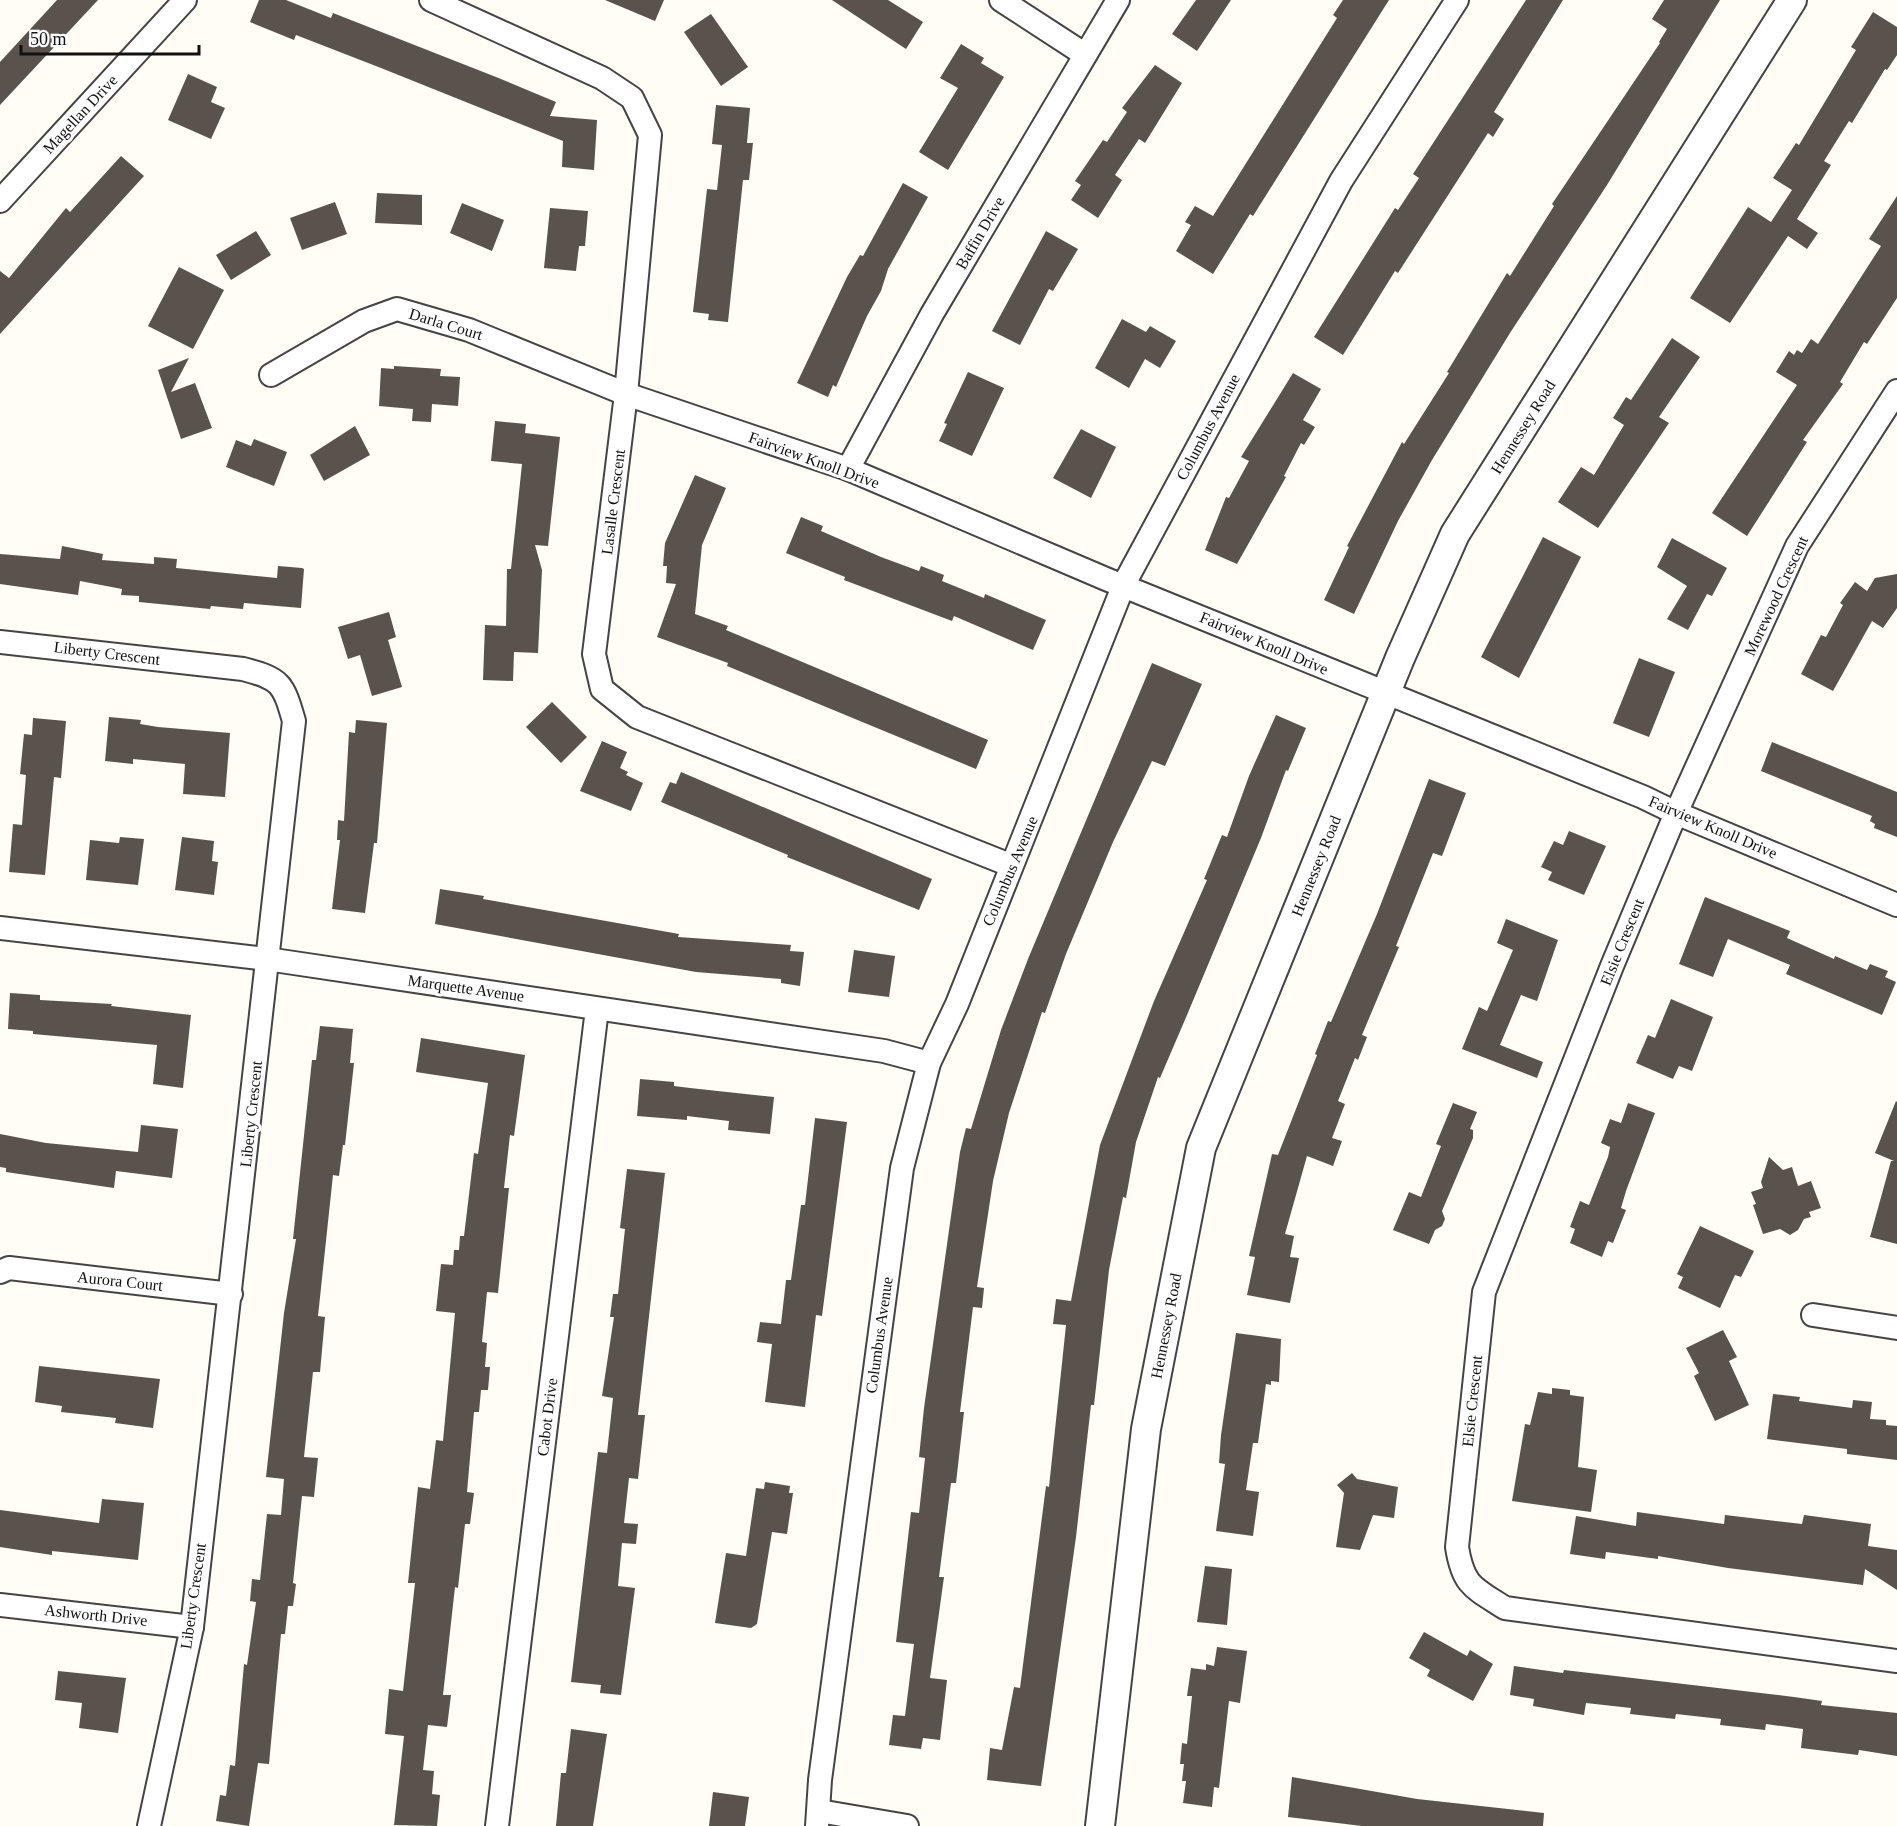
<svg xmlns="http://www.w3.org/2000/svg" width="1897" height="1826" viewBox="0 0 1897 1826" font-family="'Times New Roman',serif">
<style>
.building{fill:#5a524d}
.lines{fill:none;stroke-linecap:round;stroke-linejoin:round}
.minor-casing{stroke:#444;stroke-width:26}
.tertiary-casing{stroke:#444;stroke-width:32}
.minor{stroke:#fff;stroke-width:22}
.tertiary{stroke:#fff;stroke-width:28}
.labels{text-anchor:middle;dominant-baseline:central;stroke-width:6;stroke-linejoin:round;paint-order:stroke}
.street-label{font-size:16px;fill:#111;stroke:#fff}
</style>
<rect width="100%" height="100%" fill="#fffdf5"/>
<!-- building -->
<g class="building">
<path d="M 57,0 L 98,0 L 0,105 L 0,62 Z"/>
<path d="M 259,0 L 286,0 L 331,18 L 333,13 L 496,77 L 556,102 L 550,116 L 597,120 L 594,170 L 562,167 L 563,141 L 381,68 L 296,35 L 294,40 L 250,22 Z"/>
<path d="M 605,0 L 664,0 L 655,21 Z"/>
<path d="M 832,0 L 888,0 L 923,22 L 906,49 Z"/>
<path d="M 1196,0 L 1231,0 L 1197,51 L 1172,34 Z"/>
<path d="M 1343,0 L 1389,0 L 1253,216 L 1250,214 L 1213,274 L 1176,251 L 1191,225 L 1185,222 L 1195,206 L 1213,216 L 1337,18 L 1333,15 Z"/>
<path d="M 1526,0 L 1563,0 L 1494,112 L 1504,119 L 1493,137 L 1488,133 L 1398,273 L 1395,271 L 1343,355 L 1314,337 L 1395,208 L 1398,210 L 1419,178 L 1413,174 Z"/>
<path d="M 1664,0 L 1720,0 L 1607,185 L 1510,333 L 1432,460 L 1398,521 L 1354,614 L 1324,600 L 1349,547 L 1347,546 L 1402,442 L 1404,444 L 1449,373 L 1447,372 L 1507,273 L 1510,276 L 1554,206 L 1552,204 L 1660,43 L 1659,42 L 1667,29 L 1652,19 Z"/>
<path d="M 1873,12 L 1897,27 L 1897,55 L 1887,70 L 1885,69 L 1852,123 L 1849,121 L 1824,161 L 1831,165 L 1797,219 L 1818,233 L 1807,249 L 1788,236 L 1730,323 L 1690,298 L 1748,207 L 1771,222 L 1792,190 L 1773,178 L 1796,143 L 1799,145 L 1856,50 L 1851,47 Z"/>
<path d="M 711,14 L 748,67 L 721,86 L 684,32 Z"/>
<path d="M 961,44 L 984,58 L 981,63 L 1004,77 L 948,170 L 919,152 L 958,88 L 940,78 Z"/>
<path d="M 1155,65 L 1182,83 L 1145,143 L 1139,139 L 1115,175 L 1122,180 L 1098,218 L 1071,200 L 1081,185 L 1075,181 L 1103,140 L 1107,142 L 1127,112 L 1122,108 Z"/>
<path d="M 188,74 L 217,87 L 211,102 L 225,108 L 211,139 L 168,120 Z"/>
<path d="M 716,105 L 750,108 L 747,143 L 753,143 L 749,180 L 743,180 L 728,322 L 708,320 L 709,314 L 693,312 L 707,189 L 717,190 L 722,145 L 712,144 Z"/>
<path d="M 121,156 L 144,176 L 0,334 L 0,271 L 9,278 L 66,208 L 70,212 Z"/>
<path d="M 903,183 L 928,197 L 888,269 L 881,291 L 867,316 L 836,387 L 833,385 L 828,397 L 797,383 L 847,277 L 860,255 L 863,256 Z"/>
<path d="M 377,193 L 422,195 L 422,225 L 375,223 Z"/>
<path d="M 1897,196 L 1897,298 L 1867,344 L 1864,342 L 1840,382 L 1843,384 L 1803,440 L 1807,442 L 1747,536 L 1712,513 L 1797,385 L 1776,372 L 1789,351 L 1794,355 L 1797,350 L 1802,353 L 1811,339 L 1818,344 L 1881,246 L 1869,239 Z"/>
<path d="M 335,202 L 347,234 L 302,250 L 290,218 Z"/>
<path d="M 462,203 L 504,220 L 492,251 L 450,233 Z"/>
<path d="M 550,208 L 588,211 L 585,246 L 579,246 L 576,271 L 544,268 Z"/>
<path d="M 256,231 L 271,255 L 231,280 L 216,255 Z"/>
<path d="M 1046,231 L 1078,249 L 1053,291 L 1049,289 L 1020,345 L 992,331 Z"/>
<path d="M 179,267 L 224,290 L 193,349 L 148,326 Z"/>
<path d="M 1122,319 L 1146,332 L 1150,326 L 1176,341 L 1160,368 L 1145,359 L 1129,388 L 1095,368 Z"/>
<path d="M 1672,338 L 1700,357 L 1659,417 L 1669,423 L 1598,528 L 1558,502 L 1581,467 L 1594,475 L 1624,425 L 1613,418 L 1626,397 L 1631,400 Z"/>
<path d="M 189,358 L 171,392 L 195,383 L 212,428 L 181,439 L 158,370 Z"/>
<path d="M 394,366 L 441,369 L 440,376 L 460,377 L 458,406 L 432,404 L 431,422 L 412,421 L 413,409 L 379,406 L 381,368 L 394,369 Z"/>
<path d="M 968,372 L 1004,388 L 972,456 L 939,441 L 947,424 L 944,423 Z"/>
<path d="M 1293,373 L 1321,389 L 1303,420 L 1315,427 L 1304,445 L 1301,443 L 1284,476 L 1286,477 L 1237,564 L 1205,550 L 1226,497 L 1229,498 L 1249,461 L 1241,457 Z"/>
<path d="M 495,421 L 526,424 L 525,433 L 560,437 L 548,546 L 535,545 L 542,570 L 538,653 L 514,652 L 513,681 L 483,680 L 485,625 L 506,626 L 507,569 L 511,569 L 522,464 L 491,461 Z"/>
<path d="M 355,426 L 370,455 L 324,481 L 310,455 Z"/>
<path d="M 1081,429 L 1116,447 L 1091,498 L 1053,478 Z"/>
<path d="M 254,439 L 287,452 L 274,486 L 226,467 L 236,440 L 251,446 Z"/>
<path d="M 695,475 L 726,488 L 702,545 L 695,614 L 728,626 L 726,630 L 988,740 L 976,769 L 727,666 L 728,663 L 657,637 L 676,584 L 666,583 L 667,566 L 663,566 L 665,543 Z"/>
<path d="M 801,517 L 823,526 L 821,531 L 881,557 L 919,571 L 921,566 L 944,575 L 942,581 L 984,598 L 985,594 L 1046,620 L 1033,650 L 954,616 L 952,621 L 844,580 L 845,577 L 786,553 Z"/>
<path d="M 1543,537 L 1581,557 L 1519,678 L 1481,657 Z"/>
<path d="M 1672,538 L 1727,568 L 1712,596 L 1707,594 L 1688,630 L 1667,619 L 1687,586 L 1657,567 Z"/>
<path d="M 62,546 L 103,554 L 102,560 L 154,564 L 154,557 L 177,559 L 176,568 L 277,578 L 278,566 L 302,568 L 304,569 L 301,608 L 244,603 L 243,609 L 211,606 L 210,609 L 139,602 L 139,596 L 121,595 L 122,589 L 80,581 L 78,595 L 0,584 L 0,554 L 60,559 Z"/>
<path d="M 1897,574 L 1897,608 L 1883,628 L 1872,621 L 1833,691 L 1801,674 L 1821,635 L 1826,637 L 1843,605 L 1840,603 L 1855,582 L 1867,591 L 1875,578 Z"/>
<path d="M 389,612 L 396,637 L 388,640 L 402,687 L 372,696 L 360,655 L 348,659 L 338,627 Z"/>
<path d="M 1639,658 L 1675,672 L 1649,737 L 1613,723 Z"/>
<path d="M 1152,663 L 1202,684 L 1165,766 L 1152,761 L 1113,842 L 1066,954 L 1045,1013 L 1042,1012 L 1009,1113 L 993,1181 L 977,1287 L 984,1288 L 982,1308 L 973,1307 L 960,1412 L 964,1412 L 956,1483 L 951,1483 L 939,1577 L 944,1577 L 930,1678 L 947,1680 L 940,1740 L 923,1738 L 921,1749 L 889,1745 L 893,1715 L 905,1716 L 914,1644 L 896,1642 L 911,1512 L 919,1513 L 925,1458 L 919,1457 L 924,1408 L 960,1152 L 966,1128 L 971,1129 L 1001,1030 L 1028,959 Z"/>
<path d="M 552,702 L 587,737 L 561,763 L 526,727 Z"/>
<path d="M 1276,715 L 1306,728 L 1288,771 L 1286,770 L 1261,838 L 1187,1015 L 1160,1078 L 1158,1077 L 1136,1142 L 1126,1198 L 1123,1197 L 1109,1270 L 1094,1405 L 1091,1405 L 1076,1537 L 1041,1786 L 987,1780 L 990,1748 L 1002,1750 L 1014,1687 L 1020,1688 L 1046,1486 L 1049,1487 L 1066,1325 L 1053,1324 L 1056,1299 L 1071,1301 L 1100,1145 L 1154,1001 L 1207,880 L 1204,879 L 1222,835 L 1227,837 L 1249,776 Z"/>
<path d="M 109,717 L 141,720 L 140,724 L 158,727 L 230,733 L 225,797 L 183,794 L 185,764 L 133,759 L 133,764 L 105,761 Z"/>
<path d="M 33,718 L 66,721 L 61,778 L 54,777 L 45,875 L 9,872 L 13,824 L 22,825 L 26,775 L 20,774 L 24,734 L 32,735 Z"/>
<path d="M 356,720 L 387,723 L 377,843 L 374,843 L 365,913 L 332,909 L 340,840 L 337,840 L 338,820 L 344,821 L 349,732 L 355,733 Z"/>
<path d="M 602,741 L 627,752 L 620,768 L 628,772 L 626,775 L 643,783 L 631,811 L 580,791 Z"/>
<path d="M 1772,742 L 1897,792 L 1897,837 L 1874,828 L 1875,824 L 1870,821 L 1872,816 L 1761,771 Z"/>
<path d="M 681,772 L 932,879 L 919,910 L 787,857 L 788,855 L 661,802 L 670,782 L 676,784 Z"/>
<path d="M 1429,779 L 1466,793 L 1442,856 L 1433,853 L 1396,946 L 1399,947 L 1362,1035 L 1367,1037 L 1358,1060 L 1355,1058 L 1338,1101 L 1345,1104 L 1332,1138 L 1342,1141 L 1333,1166 L 1307,1156 L 1285,1234 L 1294,1236 L 1290,1257 L 1299,1258 L 1290,1303 L 1247,1295 L 1255,1257 L 1249,1256 L 1272,1154 L 1278,1155 L 1317,1055 L 1315,1054 L 1328,1021 L 1331,1022 L 1377,914 Z"/>
<path d="M 1569,831 L 1606,846 L 1584,895 L 1548,880 L 1552,872 L 1541,867 L 1554,841 L 1563,845 Z"/>
<path d="M 120,837 L 144,839 L 138,885 L 86,880 L 90,840 L 119,843 Z"/>
<path d="M 182,837 L 214,841 L 212,861 L 218,862 L 214,895 L 175,890 Z"/>
<path d="M 440,889 L 484,896 L 483,899 L 679,934 L 678,937 L 791,945 L 790,951 L 804,952 L 800,986 L 781,983 L 781,979 L 696,972 L 435,924 Z"/>
<path d="M 1705,897 L 1790,931 L 1787,938 L 1834,959 L 1835,956 L 1867,970 L 1870,964 L 1888,971 L 1885,977 L 1896,982 L 1882,1015 L 1786,974 L 1790,965 L 1728,939 L 1713,977 L 1679,964 Z"/>
<path d="M 1506,919 L 1558,940 L 1537,1001 L 1521,995 L 1500,1045 L 1543,1062 L 1537,1078 L 1462,1049 L 1479,1007 L 1487,1011 L 1513,950 L 1497,943 Z"/>
<path d="M 854,950 L 895,956 L 889,997 L 848,992 Z"/>
<path d="M 10,993 L 40,995 L 40,1000 L 112,1004 L 111,1006 L 191,1015 L 183,1088 L 153,1084 L 157,1045 L 33,1034 L 33,1031 L 8,1029 Z"/>
<path d="M 1671,999 L 1713,1017 L 1692,1071 L 1679,1066 L 1673,1079 L 1636,1063 L 1648,1035 L 1655,1038 Z"/>
<path d="M 320,1026 L 353,1029 L 350,1063 L 354,1063 L 345,1145 L 343,1145 L 339,1176 L 333,1175 L 318,1316 L 325,1317 L 320,1372 L 313,1372 L 304,1457 L 318,1458 L 314,1497 L 302,1496 L 293,1583 L 296,1584 L 293,1606 L 288,1606 L 285,1634 L 281,1634 L 269,1764 L 258,1763 L 249,1826 L 216,1821 L 220,1795 L 226,1796 L 230,1765 L 235,1766 L 244,1664 L 247,1665 L 256,1602 L 250,1601 L 252,1579 L 260,1580 L 267,1514 L 281,1515 L 284,1479 L 266,1477 L 284,1313 L 296,1239 L 293,1239 L 312,1060 L 316,1060 Z"/>
<path d="M 421,1038 L 525,1055 L 514,1136 L 510,1135 L 504,1188 L 509,1188 L 498,1293 L 487,1292 L 482,1342 L 487,1343 L 485,1367 L 490,1367 L 488,1390 L 481,1390 L 479,1412 L 474,1412 L 467,1492 L 474,1493 L 470,1524 L 465,1524 L 458,1588 L 455,1587 L 443,1695 L 451,1695 L 447,1727 L 428,1725 L 423,1770 L 434,1771 L 432,1794 L 440,1795 L 437,1826 L 394,1825 L 404,1736 L 385,1734 L 389,1689 L 403,1691 L 415,1583 L 408,1583 L 418,1487 L 430,1489 L 436,1440 L 443,1441 L 455,1313 L 436,1311 L 441,1264 L 453,1265 L 454,1250 L 459,1250 L 460,1236 L 464,1236 L 474,1153 L 478,1154 L 488,1083 L 416,1072 Z"/>
<path d="M 640,1079 L 674,1082 L 674,1086 L 690,1088 L 774,1097 L 770,1134 L 728,1130 L 729,1121 L 687,1116 L 687,1120 L 637,1116 Z"/>
<path d="M 1896,1101 L 1897,1102 L 1897,1244 L 1870,1237 L 1891,1161 L 1894,1161 L 1875,1153 Z"/>
<path d="M 1453,1103 L 1477,1112 L 1470,1129 L 1473,1130 L 1473,1138 L 1442,1211 L 1445,1219 L 1442,1226 L 1435,1230 L 1429,1244 L 1393,1230 L 1409,1192 L 1421,1197 L 1441,1146 L 1436,1144 Z"/>
<path d="M 1628,1103 L 1655,1113 L 1626,1191 L 1621,1208 L 1626,1210 L 1613,1243 L 1608,1241 L 1602,1257 L 1570,1243 L 1575,1229 L 1570,1227 L 1580,1201 L 1589,1205 L 1608,1157 L 1610,1147 L 1601,1143 L 1610,1119 L 1621,1123 Z"/>
<path d="M 815,1118 L 847,1122 L 822,1316 L 816,1315 L 805,1407 L 765,1402 L 772,1344 L 757,1342 L 760,1322 L 781,1324 L 786,1280 L 791,1280 L 801,1205 L 805,1205 Z"/>
<path d="M 141,1125 L 178,1129 L 172,1178 L 116,1171 L 114,1188 L 6,1172 L 6,1168 L 0,1167 L 0,1134 L 46,1143 L 138,1152 Z"/>
<path d="M 1769,1157 L 1783,1170 L 1792,1167 L 1798,1186 L 1811,1181 L 1821,1208 L 1809,1212 L 1811,1217 L 1804,1219 L 1798,1230 L 1790,1235 L 1780,1229 L 1763,1234 L 1753,1205 L 1756,1204 L 1751,1192 L 1763,1188 L 1761,1182 Z"/>
<path d="M 627,1169 L 665,1173 L 638,1415 L 645,1415 L 638,1479 L 629,1478 L 624,1523 L 638,1524 L 636,1544 L 622,1543 L 618,1586 L 635,1588 L 621,1695 L 600,1693 L 601,1685 L 571,1682 L 598,1452 L 607,1453 L 613,1398 L 602,1396 L 614,1317 L 610,1317 L 613,1294 L 618,1294 L 625,1229 L 620,1228 Z"/>
<path d="M 1700,1226 L 1754,1251 L 1741,1277 L 1735,1275 L 1720,1308 L 1678,1288 L 1683,1277 L 1677,1274 Z"/>
<path d="M 1723,1330 L 1737,1357 L 1729,1361 L 1749,1405 L 1715,1421 L 1694,1376 L 1699,1373 L 1686,1348 Z"/>
<path d="M 1236,1333 L 1281,1339 L 1279,1382 L 1271,1381 L 1271,1385 L 1266,1384 L 1258,1443 L 1253,1443 L 1246,1490 L 1259,1492 L 1253,1536 L 1216,1531 L 1225,1464 L 1219,1463 L 1221,1435 Z"/>
<path d="M 39,1366 L 160,1379 L 153,1428 L 115,1423 L 116,1418 L 61,1412 L 62,1406 L 35,1402 Z"/>
<path d="M 1552,1388 L 1570,1390 L 1570,1395 L 1584,1397 L 1578,1467 L 1597,1470 L 1591,1512 L 1512,1501 L 1525,1424 L 1530,1425 L 1538,1392 L 1552,1394 Z"/>
<path d="M 1773,1394 L 1800,1397 L 1799,1401 L 1852,1408 L 1853,1400 L 1872,1402 L 1870,1419 L 1886,1420 L 1886,1425 L 1897,1426 L 1897,1460 L 1847,1454 L 1847,1449 L 1767,1439 Z"/>
<path d="M 1352,1473 L 1357,1479 L 1398,1487 L 1394,1518 L 1373,1515 L 1360,1550 L 1336,1547 L 1344,1493 L 1337,1485 Z"/>
<path d="M 765,1482 L 790,1486 L 789,1493 L 793,1493 L 787,1534 L 772,1532 L 757,1624 L 751,1628 L 715,1623 L 726,1553 L 746,1556 L 756,1488 L 764,1489 Z"/>
<path d="M 102,1499 L 144,1503 L 138,1560 L 52,1551 L 52,1555 L 0,1547 L 0,1510 L 99,1523 Z"/>
<path d="M 1637,1512 L 1724,1524 L 1725,1515 L 1802,1524 L 1804,1515 L 1871,1524 L 1868,1546 L 1897,1550 L 1897,1590 L 1865,1569 L 1863,1585 L 1728,1568 L 1658,1556 L 1658,1559 L 1606,1552 L 1605,1559 L 1570,1554 L 1576,1516 L 1636,1526 Z"/>
<path d="M 1205,1566 L 1232,1569 L 1227,1625 L 1197,1622 Z"/>
<path d="M 1424,1632 L 1467,1656 L 1470,1650 L 1493,1664 L 1473,1701 L 1427,1676 L 1430,1670 L 1409,1658 Z"/>
<path d="M 1217,1647 L 1247,1651 L 1240,1703 L 1229,1701 L 1219,1788 L 1214,1787 L 1212,1807 L 1183,1803 L 1186,1781 L 1182,1781 L 1184,1764 L 1180,1764 L 1182,1743 L 1187,1744 L 1192,1696 L 1187,1696 L 1191,1668 L 1206,1670 L 1206,1664 L 1214,1666 Z"/>
<path d="M 1514,1666 L 1563,1673 L 1564,1670 L 1794,1697 L 1822,1701 L 1821,1705 L 1897,1713 L 1897,1756 L 1859,1750 L 1858,1755 L 1801,1748 L 1803,1729 L 1766,1724 L 1765,1730 L 1720,1725 L 1721,1719 L 1676,1714 L 1675,1719 L 1630,1714 L 1631,1708 L 1586,1703 L 1584,1715 L 1533,1706 L 1534,1699 L 1510,1695 Z"/>
<path d="M 58,1671 L 126,1678 L 118,1733 L 79,1728 L 82,1703 L 55,1700 Z"/>
<path d="M 571,1729 L 607,1734 L 593,1826 L 556,1826 L 561,1773 L 566,1773 Z"/>
<path d="M 1292,1777 L 1417,1799 L 1544,1813 L 1543,1826 L 1362,1826 L 1288,1817 Z"/>
<path d="M 713,1792 L 749,1797 L 745,1826 L 709,1826 Z"/>
</g>
<g class="lines">
<defs>
<g id="minor">
<path d="M 431,0 L 602,78 L 632,98 L 650,135 L 626,394 L 594,654 L 602,689 L 637,717 L 1010,865"/>
<path d="M 1001,0 L 1084,54"/>
<path d="M 0,201 L 185,0"/>
<path d="M 271,375 L 364,321 L 397,309 L 469,330 L 626,394 L 848,469 L 1106,579 L 1643,797 L 1676,813 L 1897,905"/>
<path d="M 1897,391 L 1797,546 L 1676,813 L 1612,966 L 1484,1292 L 1457,1547 C 1463,1586 1474,1588 1505,1608 L 1897,1661"/>
<path d="M 848,469 L 932,314 L 1118,0"/>
<path d="M 0,642 L 243,669 C 281,679 283,683 294,721 L 192,1627 L 149,1826"/>
<path d="M 0,928 L 267,959 L 884,1051 L 929,1063"/>
<path d="M 0,1272 L 9,1268 L 231,1294"/>
<path d="M 1813,1315 L 1897,1328"/>
<path d="M 0,1605 L 192,1627"/>
<path d="M 819,1811 L 907,1826"/>
<path d="M 497,1826 L 597,1009"/>
<path d="M 817,1826 L 820,1780 L 902,1168 L 929,1063 L 957,1004 L 1124,584 L 1341,181 L 1457,0"/>
</g>
<path id="tertiary" d="M 1100,1826 L 1146,1429 L 1201,1148 L 1400,658 L 1455,534 L 1792,0"/>
</defs>
<!-- minor casing -->
<use href="#minor" class="minor-casing"/>
<!-- tertiary casing -->
<use href="#tertiary" class="tertiary-casing"/>
<!-- minor -->
<use href="#minor" class="minor"/>
<!-- tertiary -->
<use href="#tertiary" class="tertiary"/>
</g>
<g class="labels">
<!-- street labels -->
<g class="street-label">
<text transform="translate(80 114) rotate(-47)">Magellan Drive</text>
<text transform="translate(980 233) rotate(-60)">Baffin Drive</text>
<text transform="translate(446 324) rotate(17)">Darla Court</text>
<text transform="translate(1208 427) rotate(-62)">Columbus Avenue</text>
<text transform="translate(1523 427) rotate(-58)">Hennessey Road</text>
<text transform="translate(814 460) rotate(20)">Fairview Knoll Drive</text>
<text transform="translate(613 502) rotate(-83)">Lasalle Crescent</text>
<text transform="translate(1776 596) rotate(-65)">Morewood Crescent</text>
<text transform="translate(1264 643) rotate(23)">Fairview Knoll Drive</text>
<text transform="translate(107 653) rotate(7)">Liberty Crescent</text>
<text transform="translate(1713 827) rotate(23)">Fairview Knoll Drive</text>
<text transform="translate(1316 866) rotate(-68)">Hennessey Road</text>
<text transform="translate(1010 871) rotate(-67)">Columbus Avenue</text>
<text transform="translate(1622 942) rotate(-68)">Elsie Crescent</text>
<text transform="translate(466 988) rotate(8)">Marquette Avenue</text>
<text transform="translate(251 1114) rotate(-84)">Liberty Crescent</text>
<text transform="translate(120 1281) rotate(6)">Aurora Court</text>
<text transform="translate(1166 1326) rotate(-79)">Hennessey Road</text>
<text transform="translate(879 1335) rotate(-82)">Columbus Avenue</text>
<text transform="translate(1472 1401) rotate(-84)">Elsie Crescent</text>
<text transform="translate(547 1417) rotate(-83)">Cabot Drive</text>
<text transform="translate(193 1596) rotate(-82)">Liberty Crescent</text>
<text transform="translate(96 1615) rotate(6)">Ashworth Drive</text>
</g>
</g>
<!-- scale -->
<path d="M21 45v9h178v-9" fill="none" stroke="#111111" stroke-width="3"/>
<text x="30" y="45" font-size="18" fill="#111111" stroke="#ffffff" stroke-width="4.5" paint-order="stroke">50 m</text>
</svg>
